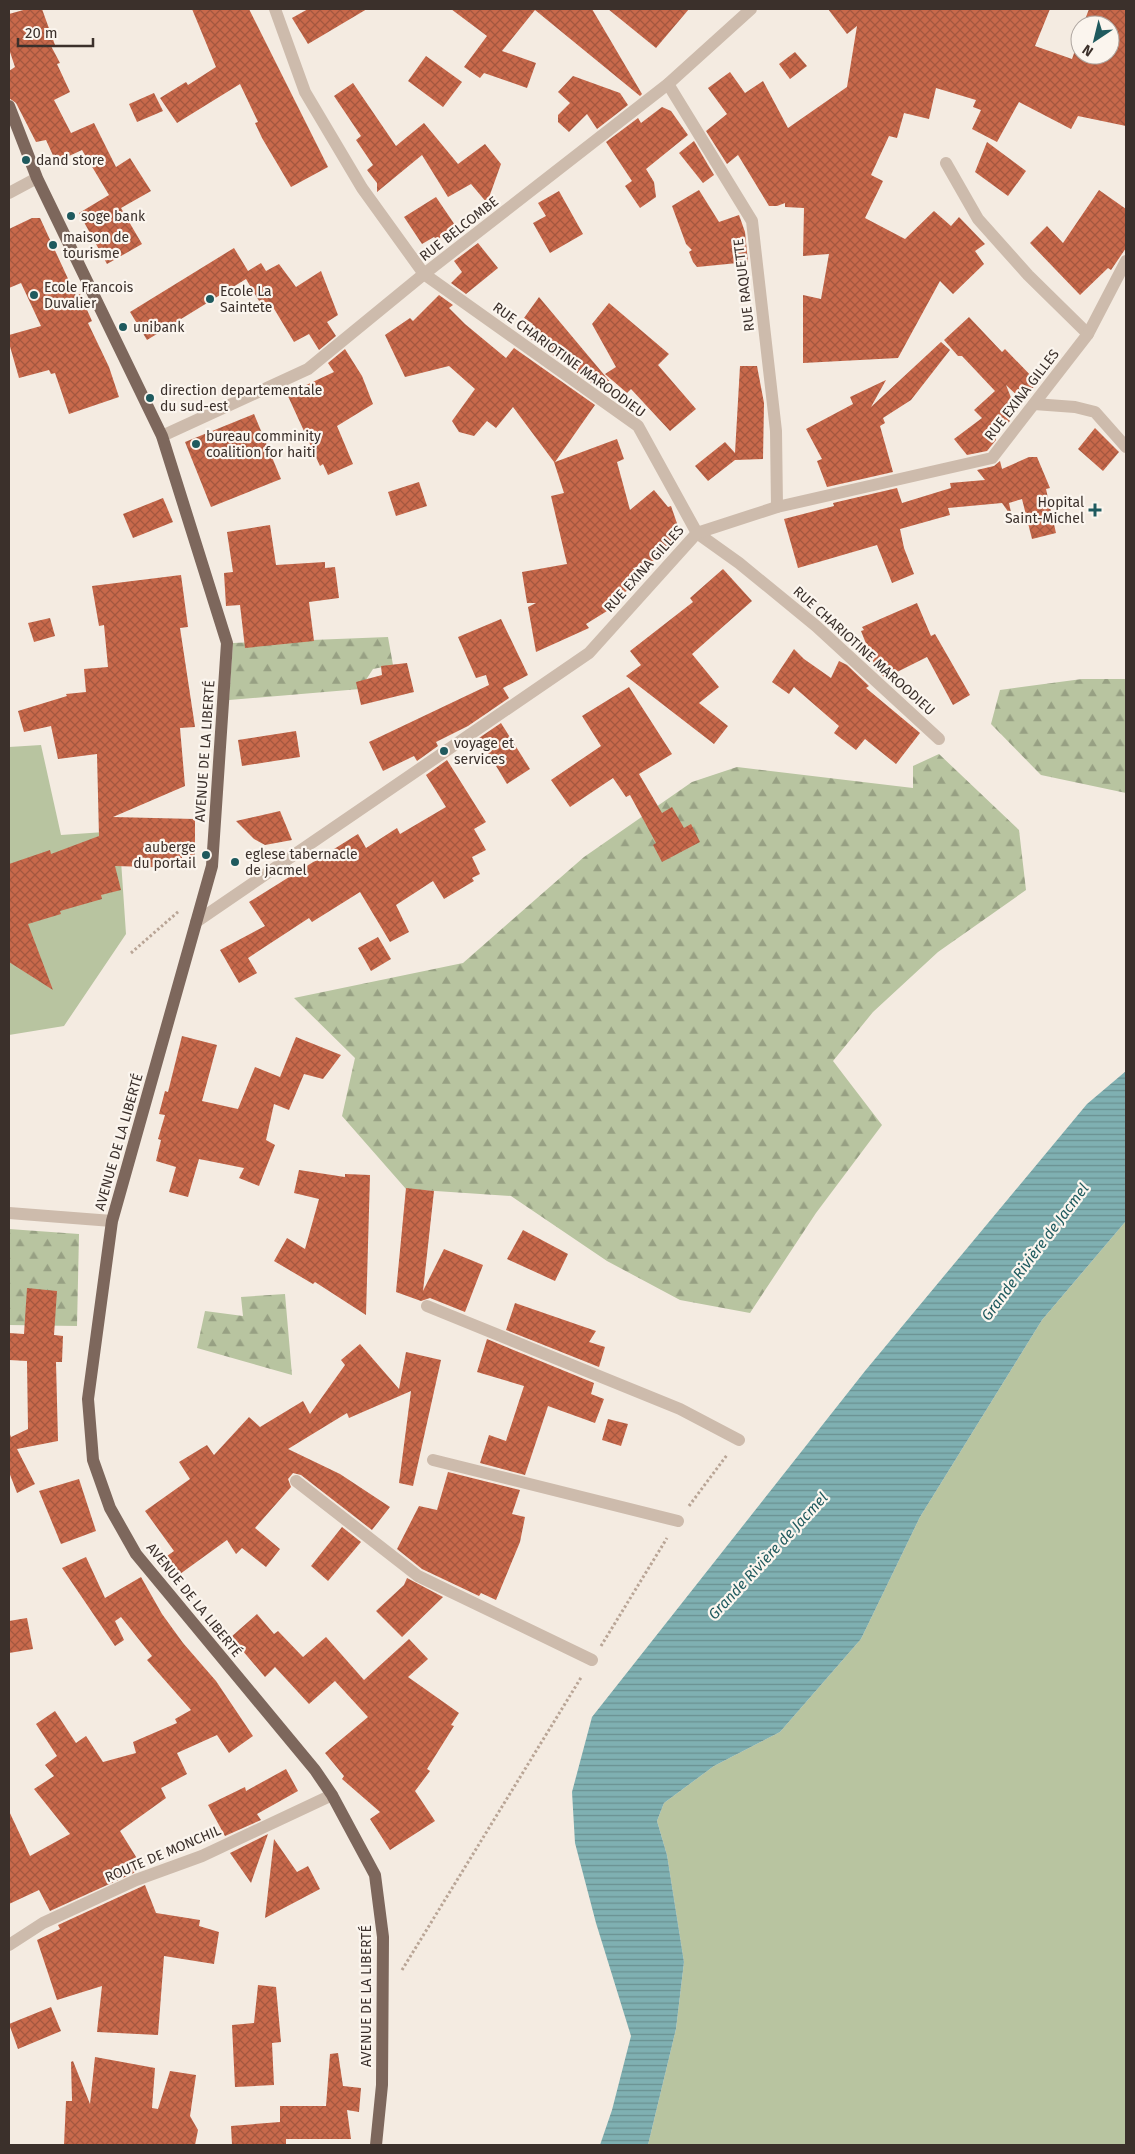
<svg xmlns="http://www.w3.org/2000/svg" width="1135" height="2154" viewBox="0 0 1135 2154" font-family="'Fira Sans',sans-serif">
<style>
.grass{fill:#b8c4a0}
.forest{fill:url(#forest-firs)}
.water{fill:url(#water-rules)}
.building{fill:url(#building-cross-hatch)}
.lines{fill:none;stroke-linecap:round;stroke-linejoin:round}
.path{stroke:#b9a596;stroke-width:3;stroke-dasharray:2.5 2.5;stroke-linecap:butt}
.service{stroke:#cdbbac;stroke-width:12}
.minor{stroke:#cdbbac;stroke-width:12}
.primary{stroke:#7d675c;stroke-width:12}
.poi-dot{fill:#1f5a5e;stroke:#fbf5ee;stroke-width:2}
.labels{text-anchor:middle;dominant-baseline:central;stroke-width:4.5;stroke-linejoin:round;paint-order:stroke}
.poi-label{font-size:14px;fill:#3b302b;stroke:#fbf5ee;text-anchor:start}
.street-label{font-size:14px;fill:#3b302b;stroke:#fbf5ee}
.water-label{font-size:15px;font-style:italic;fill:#1f5a5e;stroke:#fbf5ee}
</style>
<defs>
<pattern id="forest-firs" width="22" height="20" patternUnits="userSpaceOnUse" patternTransform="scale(1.25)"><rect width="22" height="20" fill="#b8c4a0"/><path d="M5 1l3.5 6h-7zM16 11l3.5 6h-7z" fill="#97a083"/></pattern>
<pattern id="water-rules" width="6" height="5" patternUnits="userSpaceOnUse" patternTransform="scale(1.25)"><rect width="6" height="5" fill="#7fb0b2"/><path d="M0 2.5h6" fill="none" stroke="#699091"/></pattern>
<pattern id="building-cross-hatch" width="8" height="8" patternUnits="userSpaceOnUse" patternTransform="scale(1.25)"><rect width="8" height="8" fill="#c8694b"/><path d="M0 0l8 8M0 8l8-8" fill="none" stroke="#a4573f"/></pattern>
</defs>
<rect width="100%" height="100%" fill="#f4ebe1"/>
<!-- grass -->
<g class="grass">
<path d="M 41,745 L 61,835 L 119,831 L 126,934 L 64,1026 L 9,1035 L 9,747 Z"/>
<path d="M 1126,1221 L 1126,2145 L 648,2145 L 676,2029 L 684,1962 L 667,1855 L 657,1821 L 664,1803 L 714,1766 L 780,1732 L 861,1639 L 920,1517 L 1042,1320 Z"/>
</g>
<!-- forest -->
<g class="forest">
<path d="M 388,637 L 393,665 L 373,669 L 360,689 L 229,700 L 233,643 Z"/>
<path d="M 1082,679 L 1126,679 L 1126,793 L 1041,775 L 991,724 L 1000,690 Z"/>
<path d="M 939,754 L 1019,830 L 1026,890 L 938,952 L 873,1012 L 833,1061 L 882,1125 L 816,1213 L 750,1313 L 680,1300 L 607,1261 L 511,1196 L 406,1189 L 342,1116 L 355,1058 L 294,998 L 463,963 L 584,857 L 692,782 L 737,767 L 913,788 L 913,766 Z"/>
<path d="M 9,1229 L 79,1234 L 77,1326 L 9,1325 Z"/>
<path d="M 285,1294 L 292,1375 L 197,1348 L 205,1311 L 243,1316 L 241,1297 Z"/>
</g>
<!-- water -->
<path class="water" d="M 1126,1071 L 1126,1221 L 1042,1320 L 920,1517 L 861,1639 L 780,1732 L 714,1766 L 664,1803 L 657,1821 L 667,1855 L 684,1962 L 676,2029 L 648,2145 L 600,2145 L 612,2110 L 631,2036 L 596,1923 L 575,1843 L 572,1792 L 592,1717 L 865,1371 L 1087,1104 Z"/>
<!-- building -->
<g class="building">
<path d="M 27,9 L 42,9 L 55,45 L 51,46 L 60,63 L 57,64 L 70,92 L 54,100 L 71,133 L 94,123 L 116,167 L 130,158 L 151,191 L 121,208 L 142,244 L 107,264 L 79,213 L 109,195 L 82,150 L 56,162 L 46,140 L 36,142 L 16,103 L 9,98 L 9,71 L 15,67 L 9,49 L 9,14 Z"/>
<path d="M 192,9 L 249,9 L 328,167 L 291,187 L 262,138 L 255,123 L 258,122 L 240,84 L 177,123 L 160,98 L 186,82 L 188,85 L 216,67 Z"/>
<path d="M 308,9 L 367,9 L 308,44 L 292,18 Z"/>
<path d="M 451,9 L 592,9 L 642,94 L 640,96 L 535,10 L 502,51 L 536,63 L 527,88 L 484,73 L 480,78 L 464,67 L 487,36 Z"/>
<path d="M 608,9 L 689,9 L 656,48 Z"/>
<path d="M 828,9 L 1050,9 L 1035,46 L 1072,59 L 1080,36 L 1080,55 L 1110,55 L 1110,25 L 1083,25 L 1089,9 L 1126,9 L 1126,126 L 1078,116 L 1071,129 L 1019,102 L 997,142 L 972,129 L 981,110 L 973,107 L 976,100 L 936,88 L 929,119 L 904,113 L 897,138 L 889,136 L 871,175 L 883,181 L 865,218 L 905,239 L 934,211 L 951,226 L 959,217 L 985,244 L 975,251 L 984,264 L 953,294 L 940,281 L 898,358 L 803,363 L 803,295 L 821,299 L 829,254 L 803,256 L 804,208 L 785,207 L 785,203 L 777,206 L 769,206 L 738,155 L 727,164 L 706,131 L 727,114 L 708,88 L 730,72 L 745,93 L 763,81 L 788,128 L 847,87 L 857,26 L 847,34 Z"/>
<path d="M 795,52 L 807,66 L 790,79 L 779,64 Z"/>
<path d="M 426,56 L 462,82 L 443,107 L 408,81 Z"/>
<path d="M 573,76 L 620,93 L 628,105 L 597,129 L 587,114 L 569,132 L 558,122 L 558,115 L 570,103 L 558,92 Z"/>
<path d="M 353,83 L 396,146 L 424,123 L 458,164 L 485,144 L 501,164 L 487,203 L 471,184 L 448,197 L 422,155 L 377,192 L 377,183 L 367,170 L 373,165 L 356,140 L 361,136 L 334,96 Z"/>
<path d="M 154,93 L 163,111 L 137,122 L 129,104 Z"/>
<path d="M 662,107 L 671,111 L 688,135 L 646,169 L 654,182 L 656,197 L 640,208 L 625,186 L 632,181 L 606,142 L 638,118 L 641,123 Z"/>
<path d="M 694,141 L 714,175 L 703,183 L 679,153 Z"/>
<path d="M 987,142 L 1026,171 L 1008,196 L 975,172 Z"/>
<path d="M 699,190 L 719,222 L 739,215 L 745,232 L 748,262 L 697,267 L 693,262 L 689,252 L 692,250 L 686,244 L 672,206 Z"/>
<path d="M 1099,190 L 1126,209 L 1126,248 L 1111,270 L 1108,268 L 1080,295 L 1030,243 L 1047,226 L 1063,243 Z"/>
<path d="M 559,191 L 583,234 L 550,253 L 533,223 L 546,216 L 538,203 Z"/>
<path d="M 436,197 L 455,225 L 437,240 L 434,237 L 422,244 L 404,217 Z"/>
<path d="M 32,218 L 40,218 L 76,296 L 80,294 L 92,321 L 88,323 L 109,367 L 119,397 L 69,414 L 55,373 L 51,374 L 49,370 L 19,378 L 9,343 L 9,335 L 41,326 L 21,283 L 9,288 L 9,229 Z"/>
<path d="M 478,243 L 498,268 L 466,294 L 451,283 L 462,272 L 454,261 Z"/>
<path d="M 234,248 L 248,271 L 261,263 L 266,271 L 279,264 L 296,287 L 321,271 L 338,315 L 327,322 L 336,336 L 319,350 L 309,334 L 294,342 L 273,307 L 265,311 L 246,279 L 147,340 L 130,312 Z"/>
<path d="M 439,295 L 453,305 L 449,308 L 465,324 L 506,358 L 514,348 L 595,405 L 555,462 L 617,439 L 624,459 L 617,462 L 630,510 L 654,490 L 668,507 L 671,506 L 680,532 L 663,557 L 650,562 L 651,564 L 633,568 L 641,582 L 617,597 L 620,603 L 586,624 L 589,628 L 536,652 L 528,607 L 536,603 L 527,603 L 522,572 L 567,564 L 551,496 L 564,493 L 554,462 L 513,407 L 496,428 L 487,421 L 474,436 L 459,432 L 452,421 L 475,389 L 449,366 L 405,377 L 385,335 L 410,318 L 413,321 Z"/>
<path d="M 539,297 L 611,383 L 604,392 L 525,335 L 533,324 L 524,318 Z"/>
<path d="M 609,303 L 669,354 L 658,365 L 696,409 L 670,431 L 631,389 L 627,393 L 605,374 L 616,367 L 592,324 Z"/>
<path d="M 969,317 L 1002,352 L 1005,349 L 1038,383 L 1021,399 L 1006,385 L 1016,410 L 1014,411 L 1012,408 L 1004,415 L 1010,421 L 995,436 L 996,440 L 987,451 L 967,455 L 954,439 L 982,418 L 974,410 L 995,391 L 962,356 L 958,356 L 944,340 Z"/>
<path d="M 941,342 L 950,350 L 911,400 L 883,418 L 885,423 L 880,426 L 893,472 L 827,487 L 817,461 L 822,459 L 806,429 L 853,404 L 850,397 L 886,380 L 871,407 Z"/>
<path d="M 345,349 L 362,376 L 373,404 L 337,426 L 353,464 L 328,475 L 323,464 L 320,466 L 287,394 L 334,372 L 328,363 Z"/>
<path d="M 740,366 L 757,366 L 764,403 L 763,459 L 735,460 L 708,481 L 695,466 L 725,442 L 735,453 Z"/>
<path d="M 254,414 L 281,479 L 211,507 L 185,442 Z"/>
<path d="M 1095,428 L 1119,452 L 1103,471 L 1078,449 Z"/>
<path d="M 1029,457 L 1037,457 L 1050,488 L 1046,489 L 1056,533 L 1032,539 L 1022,499 L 1009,503 L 1012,517 L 1002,503 L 948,508 L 950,515 L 900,529 L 904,548 L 914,574 L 892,583 L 877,545 L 798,568 L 784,519 L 834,506 L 833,503 L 897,488 L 902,503 L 951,488 L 950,483 L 985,480 L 977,470 L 994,466 L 1000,461 L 1002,469 Z"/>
<path d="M 419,482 L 427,506 L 396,516 L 388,492 Z"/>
<path d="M 163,498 L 173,522 L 133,538 L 123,514 Z"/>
<path d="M 270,525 L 276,565 L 325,562 L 325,568 L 335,567 L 339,598 L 309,602 L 314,641 L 245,648 L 240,605 L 226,606 L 224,573 L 233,572 L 227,532 Z"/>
<path d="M 723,569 L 752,601 L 692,654 L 719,687 L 699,703 L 728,726 L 714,744 L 626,676 L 641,665 L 630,651 L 693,602 L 690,598 Z"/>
<path d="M 181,575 L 188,627 L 180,628 L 195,727 L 180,728 L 185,786 L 113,817 L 195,819 L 195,857 L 182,856 L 182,868 L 115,866 L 121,890 L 101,895 L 102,899 L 60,911 L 61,914 L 28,924 L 53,990 L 9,962 L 9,864 L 50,850 L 51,854 L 99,836 L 97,754 L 58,759 L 51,726 L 24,732 L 18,711 L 67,696 L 66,694 L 86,692 L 84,669 L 108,667 L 104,625 L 99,626 L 92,586 Z"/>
<path d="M 917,603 L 931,636 L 935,634 L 970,695 L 953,705 L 927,657 L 885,678 L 877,671 L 861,631 L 864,630 L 862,627 Z"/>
<path d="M 50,618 L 55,636 L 34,642 L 28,623 Z"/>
<path d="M 501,619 L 528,675 L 503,688 L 509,698 L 468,726 L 436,742 L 438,746 L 417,761 L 414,756 L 383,771 L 369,742 L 489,685 L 486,675 L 476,678 L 458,637 Z"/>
<path d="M 794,649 L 804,659 L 831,678 L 839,661 L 847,665 L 869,686 L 866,688 L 920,733 L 896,764 L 865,739 L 856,750 L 834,733 L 839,726 L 794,687 L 789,694 L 772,682 Z"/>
<path d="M 407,663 L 414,692 L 361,705 L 356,682 L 382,675 L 381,666 Z"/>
<path d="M 629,687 L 672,754 L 639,774 L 662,813 L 672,807 L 684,828 L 691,824 L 700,842 L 662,862 L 653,845 L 656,843 L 630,795 L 626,797 L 613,778 L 570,807 L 551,780 L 601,746 L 582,716 Z"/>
<path d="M 501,723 L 530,769 L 507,784 L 479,738 Z"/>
<path d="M 296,731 L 300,757 L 242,766 L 238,740 Z"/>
<path d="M 447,760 L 486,822 L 474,829 L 486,850 L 472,857 L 480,874 L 472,878 L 474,881 L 444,899 L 433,881 L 396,905 L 409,932 L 390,942 L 360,892 L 312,922 L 309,918 L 248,958 L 257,973 L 239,983 L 220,950 L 265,926 L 249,902 L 358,834 L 366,848 L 397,828 L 400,834 L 446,807 L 426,775 Z"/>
<path d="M 280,811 L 292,840 L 265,845 L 254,839 L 236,821 Z"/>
<path d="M 378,937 L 391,959 L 371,971 L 358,948 Z"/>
<path d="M 182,1036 L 217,1045 L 202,1101 L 238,1109 L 255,1067 L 280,1077 L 296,1037 L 341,1055 L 323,1079 L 304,1074 L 289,1110 L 274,1104 L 266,1140 L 275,1145 L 259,1186 L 239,1178 L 244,1168 L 199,1159 L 188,1197 L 169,1192 L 176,1167 L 156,1161 L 161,1140 L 158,1139 L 165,1115 L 159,1114 L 165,1091 L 168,1092 Z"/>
<path d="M 299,1170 L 345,1177 L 345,1174 L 370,1175 L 366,1315 L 315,1282 L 313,1284 L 274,1261 L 287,1238 L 305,1249 L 319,1199 L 294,1193 Z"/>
<path d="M 406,1188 L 434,1191 L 423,1291 L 444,1249 L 483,1265 L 465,1312 L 430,1298 L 421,1301 L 396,1292 Z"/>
<path d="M 523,1230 L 568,1254 L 555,1281 L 507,1259 Z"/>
<path d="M 27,1288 L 57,1291 L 54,1335 L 63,1336 L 62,1362 L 56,1362 L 58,1441 L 17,1449 L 35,1484 L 17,1493 L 9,1472 L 9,1432 L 11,1437 L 28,1429 L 27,1361 L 9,1360 L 9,1333 L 24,1334 Z"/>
<path d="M 515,1303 L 596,1331 L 589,1342 L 605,1347 L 599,1367 L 506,1330 Z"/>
<path d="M 487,1339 L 594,1383 L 591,1394 L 604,1399 L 595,1423 L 548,1406 L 525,1475 L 480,1463 L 489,1435 L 506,1441 L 524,1386 L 477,1372 Z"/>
<path d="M 360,1344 L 399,1389 L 406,1352 L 441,1360 L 413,1486 L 399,1483 L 411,1391 L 349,1418 L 347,1413 L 288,1449 L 340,1474 L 390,1507 L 372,1530 L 301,1475 L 293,1473 L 288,1479 L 291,1487 L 255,1528 L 280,1549 L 266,1567 L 242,1548 L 236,1554 L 227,1540 L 180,1574 L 167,1556 L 174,1551 L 145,1511 L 190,1479 L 179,1462 L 207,1445 L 214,1455 L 249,1417 L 260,1427 L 303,1401 L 310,1414 L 345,1365 L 341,1360 Z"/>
<path d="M 608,1419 L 628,1424 L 621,1446 L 602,1440 Z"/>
<path d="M 448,1472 L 520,1490 L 512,1514 L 525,1517 L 520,1542 L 496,1600 L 481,1593 L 479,1596 L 422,1569 L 397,1549 L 419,1506 L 437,1510 Z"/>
<path d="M 79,1479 L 96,1531 L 61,1544 L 39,1491 Z"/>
<path d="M 342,1527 L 361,1542 L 328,1581 L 311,1566 Z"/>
<path d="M 86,1557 L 105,1598 L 141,1577 L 162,1614 L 183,1643 L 216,1681 L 253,1736 L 229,1753 L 217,1735 L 177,1753 L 187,1774 L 161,1788 L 166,1798 L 120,1831 L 138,1860 L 134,1862 L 138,1871 L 50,1911 L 39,1890 L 9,1904 L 9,1811 L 30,1856 L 70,1834 L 34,1789 L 54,1776 L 45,1765 L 57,1756 L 36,1724 L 55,1711 L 76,1743 L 86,1736 L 103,1762 L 136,1753 L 133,1742 L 177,1723 L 175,1719 L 191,1710 L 147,1660 L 152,1656 L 121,1617 L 115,1621 L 124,1640 L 115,1646 L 62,1568 Z"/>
<path d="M 407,1578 L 443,1597 L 402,1637 L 376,1611 L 404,1585 Z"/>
<path d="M 257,1614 L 274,1634 L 278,1631 L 303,1657 L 326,1637 L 364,1680 L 409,1639 L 428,1659 L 408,1677 L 459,1713 L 451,1725 L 454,1726 L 427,1769 L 430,1771 L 415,1791 L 435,1821 L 390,1850 L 370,1819 L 380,1812 L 342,1779 L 344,1776 L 325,1753 L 368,1717 L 335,1681 L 309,1704 L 275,1667 L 265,1677 L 231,1637 Z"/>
<path d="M 27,1618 L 33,1649 L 9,1653 L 9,1621 Z"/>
<path d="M 286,1769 L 298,1791 L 257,1814 L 261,1820 L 225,1836 L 208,1805 L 245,1787 L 246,1791 Z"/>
<path d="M 268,1834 L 251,1883 L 230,1853 Z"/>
<path d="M 274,1839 L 297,1872 L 308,1866 L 320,1889 L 265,1918 Z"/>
<path d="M 145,1885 L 156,1913 L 200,1920 L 199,1926 L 219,1932 L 214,1964 L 164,1956 L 158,2035 L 97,2032 L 102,1986 L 57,2000 L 37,1940 L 60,1929 L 58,1925 Z"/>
<path d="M 258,1985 L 276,1987 L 281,2042 L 272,2043 L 274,2085 L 235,2087 L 232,2025 L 254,2023 Z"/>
<path d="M 51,2007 L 61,2031 L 18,2049 L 9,2024 Z"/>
<path d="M 338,2053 L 343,2086 L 361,2088 L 359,2112 L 347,2110 L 351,2139 L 286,2139 L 286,2145 L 232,2145 L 231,2126 L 280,2122 L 280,2106 L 326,2106 L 330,2054 Z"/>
<path d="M 95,2057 L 155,2068 L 152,2108 L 158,2109 L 170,2071 L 196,2075 L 190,2116 L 198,2130 L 195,2145 L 64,2145 L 66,2101 L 72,2101 L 71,2062 L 73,2061 L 90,2104 Z"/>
</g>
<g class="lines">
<!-- path -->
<g class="path">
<path d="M 131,953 L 179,911"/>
<path d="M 689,1506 L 727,1455"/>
<path d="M 601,1646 L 667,1538"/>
<path d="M 402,1970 L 582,1676"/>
</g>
<!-- service -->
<path class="service" d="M 1034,404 L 1075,407 L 1095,412 L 1126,447"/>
<!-- minor -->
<g class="minor">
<path d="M 275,9 L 305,92 L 362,188 L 424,274 L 638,426 L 697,533 L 739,563 L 816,626 L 939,739"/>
<path d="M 668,84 L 752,221 L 776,431 L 777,507"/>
<path d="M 946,163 L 978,219 L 1028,275 L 1088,334"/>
<path d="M 9,193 L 37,178"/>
<path d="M 162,436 L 308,369 L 424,274 L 668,84 L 751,9"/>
<path d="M 196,922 L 589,653 L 697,533 L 777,507 L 992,458 L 1088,334 L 1126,261"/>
<path d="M 9,1213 L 112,1221"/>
<path d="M 427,1306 L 680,1409 L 739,1440"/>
<path d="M 433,1460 L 678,1521"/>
<path d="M 296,1481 L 418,1576 L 592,1660"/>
<path d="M 9,1945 L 43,1923 L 136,1880 L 202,1856 L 332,1795"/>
</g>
<!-- primary -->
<path class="primary" d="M 9,106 L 37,178 L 162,436 L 227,643 L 212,866 L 112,1221 L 88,1399 L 93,1460 L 110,1508 L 136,1554 L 315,1770 L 332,1795 L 375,1875 L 383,1937 L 382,2085 L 376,2145"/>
</g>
<!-- markers -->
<g class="poi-dot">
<circle cx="26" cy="160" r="5"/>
<circle cx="71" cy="216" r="5"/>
<circle cx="53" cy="245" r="5"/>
<circle cx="34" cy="295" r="5"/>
<circle cx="210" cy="299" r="5"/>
<circle cx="123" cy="327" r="5"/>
<circle cx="150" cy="398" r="5"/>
<circle cx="196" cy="444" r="5"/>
<path d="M1092.5 502.5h5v5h5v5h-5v5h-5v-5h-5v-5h5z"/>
<circle cx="444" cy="751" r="5"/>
<circle cx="206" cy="855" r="5"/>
<circle cx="235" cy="862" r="5"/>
</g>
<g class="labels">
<!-- poi labels -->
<g class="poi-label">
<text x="36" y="160">dand store</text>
<text x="81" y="216">soge bank</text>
<text x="63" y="237">maison de<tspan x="63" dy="16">tourisme</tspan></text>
<text x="44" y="287">Ecole Francois<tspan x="44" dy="16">Duvalier</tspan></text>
<text x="220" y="291">Ecole La<tspan x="220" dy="16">Saintete</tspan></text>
<text x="133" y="327">unibank</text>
<text x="160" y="390">direction departementale<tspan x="160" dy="16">du sud-est</tspan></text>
<text x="206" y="436">bureau comminity<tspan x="206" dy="16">coalition for haiti</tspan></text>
<text x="1084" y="502" text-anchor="end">Hopital<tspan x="1084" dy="16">Saint-Michel</tspan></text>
<text x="454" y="743">voyage et<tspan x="454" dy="16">services</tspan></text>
<text x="196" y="847" text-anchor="end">auberge<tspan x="196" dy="16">du portail</tspan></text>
<text x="245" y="854">eglese tabernacle<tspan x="245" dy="16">de jacmel</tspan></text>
</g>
<!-- street labels -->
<g class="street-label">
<text transform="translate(459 229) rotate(-38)">RUE BELCOMBE</text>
<text transform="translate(744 285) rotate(-97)">RUE RAQUETTE</text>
<text transform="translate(569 360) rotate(36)">RUE CHARIOTINE MAROODIEU</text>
<text transform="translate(1022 395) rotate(-52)">RUE EXINA GILLES</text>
<text transform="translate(644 569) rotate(-48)">RUE EXINA GILLES</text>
<text transform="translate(864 651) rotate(42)">RUE CHARIOTINE MAROODIEU</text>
<text transform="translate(205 751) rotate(-86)">AVENUE DE LA LIBERTÉ</text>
<text transform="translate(119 1142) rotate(-74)">AVENUE DE LA LIBERTÉ</text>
<text transform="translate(194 1600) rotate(51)">AVENUE DE LA LIBERTÉ</text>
<text transform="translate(163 1854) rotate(-23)">ROUTE DE MONCHIL</text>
<text transform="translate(366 1996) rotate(-90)">AVENUE DE LA LIBERTÉ</text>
</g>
<!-- water labels -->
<g class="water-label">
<text transform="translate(1035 1252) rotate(-53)">Grande Rivière de Jacmel</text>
<text transform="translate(768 1556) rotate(-47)">Grande Rivière de Jacmel</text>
</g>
</g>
<!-- border -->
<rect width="1135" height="2154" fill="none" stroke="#3b302b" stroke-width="20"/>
<!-- north arrow -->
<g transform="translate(1095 40) rotate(215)"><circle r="24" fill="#fbf5ee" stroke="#aea6a0"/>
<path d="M0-4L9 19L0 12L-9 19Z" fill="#1f5a5e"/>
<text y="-8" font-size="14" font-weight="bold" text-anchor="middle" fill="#3b302b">N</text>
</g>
<!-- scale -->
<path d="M18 38v8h75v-8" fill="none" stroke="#3b302b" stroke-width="2.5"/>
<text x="25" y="38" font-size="15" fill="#3b302b" stroke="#fbf5ee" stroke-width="4" paint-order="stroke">20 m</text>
</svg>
